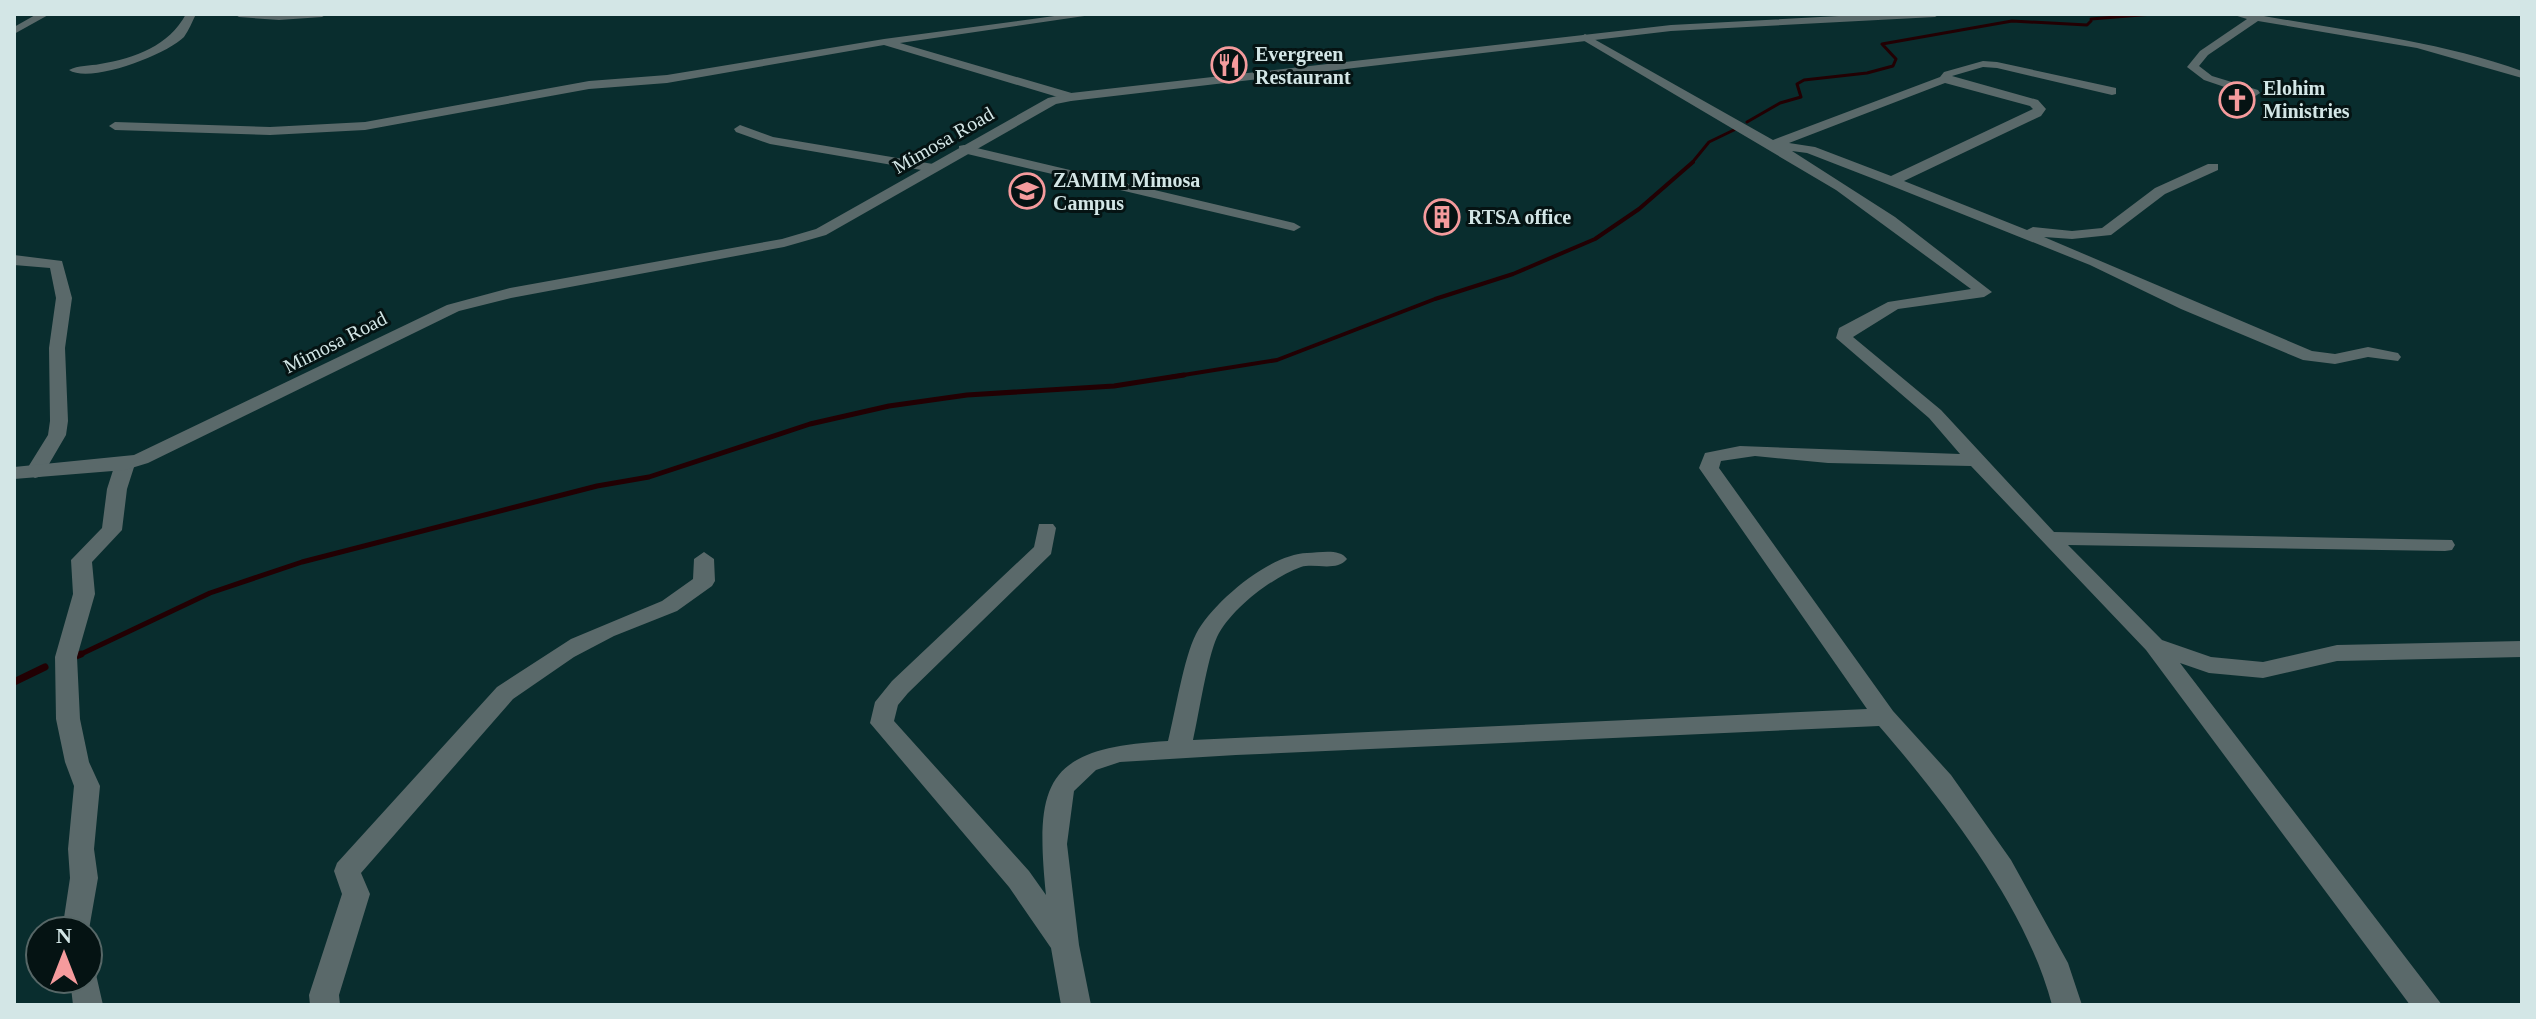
<svg xmlns="http://www.w3.org/2000/svg" width="2536" height="1019" viewBox="0 0 2536 1019" font-family="'Times New Roman',serif">
<style>
.lines{fill:none;stroke-linecap:round;stroke-linejoin:round}
.stream-far3{stroke:#220003;stroke-width:3}
.stream-far2{stroke:#220003;stroke-width:4}
.stream-far1{stroke:#220003;stroke-width:5}
.stream{stroke:#220003;stroke-width:7}
.minor{fill:#5a696a;fill-rule:evenodd}
.tertiary{fill:#5a696a;fill-rule:evenodd}
.labels{text-anchor:middle;dominant-baseline:central;stroke-width:6;stroke-linejoin:round;paint-order:stroke}
.far-poi-label{font-size:20px;font-weight:bold;fill:#d3e6e6;stroke:#051313;text-anchor:start}
.far-street-label{font-size:20px;fill:#d3e6e6;stroke:#051313}
</style>
<rect width="100%" height="100%" fill="#092d2e"/>
<g class="lines">
<!-- stream-far3 -->
<g class="stream-far3">
<path d="M 2091,19 L 2153,14"/>
<path d="M 1747,122 L 1780,103 L 1801,97 L 1797,84 L 1804,80 L 1867,73 L 1893,66 L 1896,59 L 1882,44 L 2012,21 L 2087,25 L 2091,21"/>
<path d="M 1691,164 L 1709,142 L 1738,128"/>
</g>
<!-- stream-far2 -->
<path class="stream-far2" d="M 1171,377 L 1277,360 L 1435,299 L 1513,274 L 1595,239 L 1639,209 L 1693,162"/>
<!-- stream-far1 -->
<path class="stream-far1" d="M 77,656 L 210,593 L 302,562 L 597,486 L 649,477 L 810,424 L 889,406 L 967,395 L 1114,386 L 1184,375"/>
<!-- stream -->
<g class="stream">
<path d="M 76,656 L 81,654"/>
<path d="M 14,682 L 45,667"/>
</g>
<!-- minor -->
<g class="minor">
<path d="M 186,14 L 196,14 C 192,22 189,30 184,37 C 166,55 90,84 69,70 C 78,65 90,66 100,64 C 135,58 169,46 186,14 Z"/>
<path d="M 234,14 L 327,14 L 322,17 L 279,20 L 239,17 Z"/>
<path d="M 1069,14 L 1098,14 L 900,43 L 1075,94 L 1077,97 L 1071,101 L 884,45 L 667,83 L 589,89 L 365,130 L 270,135 L 115,130 L 109,126 L 115,122 L 270,127 L 365,122 L 589,81 L 667,75 L 884,39 Z"/>
<path d="M 2231,14 L 2253,14 C 2344,31 2435,40 2522,71 L 2522,78 L 2417,48 L 2258,21 L 2208,55 L 2199,66 L 2212,76 L 2258,90 L 2260,93 L 2254,97 L 2204,80 L 2187,67 L 2200,51 L 2247,19 Z"/>
<path d="M 1585,34 L 1773,140 L 1940,77 L 1944,72 L 1983,61 L 1997,62 L 2116,88 L 2116,94 L 2112,95 L 1997,68 L 1983,67 L 1952,76 L 2038,100 L 2046,109 L 2041,116 L 1904,181 L 2027,230 L 2033,227 L 2072,231 L 2102,228 L 2155,188 L 2208,164 L 2218,164 L 2218,170 L 2165,194 L 2111,235 L 2072,239 L 2044,237 L 2312,351 L 2335,354 L 2368,347 L 2398,353 L 2401,357 L 2398,361 L 2368,357 L 2335,364 L 2303,360 L 2181,309 L 2090,265 L 1887,184 L 1807,153 L 1792,151 L 1895,217 L 1992,292 L 1984,297 L 1898,309 L 1853,337 L 1941,410 L 2054,532 L 2452,540 L 2455,545 L 2452,550 L 2445,551 L 2068,545 L 2162,640 L 2211,657 L 2263,662 L 2337,645 L 2522,641 L 2522,657 L 2337,661 L 2263,678 L 2209,673 L 2180,663 L 2442,1005 L 2410,1005 L 2146,650 L 1971,466 L 1828,463 L 1755,456 L 1721,461 L 1719,468 L 1893,711 L 1951,775 L 2011,860 L 2068,963 L 2082,1005 L 2052,1005 C 2027,908 1944,801 1879,726 L 1236,755 L 1120,762 L 1096,770 L 1074,791 L 1067,844 L 1079,945 L 1091,1005 L 1061,1005 L 1051,948 L 1009,887 L 870,723 L 875,702 L 892,681 L 1034,547 L 1039,524 L 1053,524 L 1056,528 L 1051,554 L 908,693 L 898,705 L 894,721 L 1029,871 L 1046,895 C 1034,779 1047,748 1168,741 C 1175,713 1184,657 1196,634 C 1213,602 1270,554 1307,553 C 1320,553 1339,548 1347,559 C 1337,572 1315,563 1301,567 C 1271,578 1231,609 1217,637 C 1207,659 1199,714 1193,740 L 1867,709 L 1699,468 L 1705,453 L 1740,446 L 1960,454 L 1929,418 L 1836,338 L 1839,328 L 1888,302 L 1971,289 L 1836,190 L 1581,39 L 1580,37 ZM 1945,83 L 2030,106 L 2033,109 L 1891,176 L 1815,147 L 1789,143 Z"/>
<path d="M 740,125 L 773,137 L 933,164 L 940,168 L 933,172 L 770,144 L 736,132 L 734,129 Z"/>
<path d="M 964,145 L 1294,223 L 1301,227 L 1294,231 L 959,152 L 959,146 Z"/>
<path d="M 14,255 L 62,261 L 72,298 L 65,348 L 68,421 L 66,435 L 42,476 L 35,478 L 25,472 L 48,435 L 50,421 L 49,348 L 56,298 L 50,268 L 14,265 Z"/>
<path d="M 125,458 L 135,464 L 127,489 L 122,530 L 92,562 L 95,594 L 77,657 L 80,719 L 89,762 L 100,786 L 94,849 L 98,878 L 88,935 L 88,931 L 62,931 L 70,878 L 68,849 L 74,786 L 65,762 L 56,719 L 55,657 L 73,594 L 71,560 L 102,528 L 107,489 L 115,464 Z"/>
<path d="M 704,552 L 714,559 L 715,581 L 712,586 L 677,611 L 614,636 L 574,657 L 513,699 L 361,873 L 370,894 L 339,995 L 340,1005 L 310,1005 L 309,995 L 342,894 L 334,871 L 337,863 L 497,687 L 571,639 L 662,601 L 693,579 L 694,559 Z"/>
<path d="M 88,967 L 95,970 L 103,1005 L 73,1005 L 70,979 L 88,979 Z"/>
</g>
<!-- tertiary -->
<g class="tertiary">
<path d="M 37,14 L 50,14 L 14,34 L 14,27 Z"/>
<path d="M 1876,14 L 1940,14 L 1935,17 L 1671,31 L 1071,101 L 1056,104 L 826,235 L 784,247 L 511,298 L 459,311 L 148,463 L 125,470 L 14,479 L 14,467 L 134,455 L 447,305 L 510,288 L 782,239 L 816,229 L 1048,98 L 1071,93 L 1671,25 Z"/>
</g>
</g>
<!-- icons -->
<defs>
<symbol id="restaurant-ring" viewBox="-11 -11 22 22"><circle r="9.5" fill="#051313" stroke="#f59b9d" stroke-width="1.5"/><path d="M-5-6h1v4h1v-4h1v4h1v-4h1v5L-1.5 .5V6h-2V.5L-5-1ZM5-6V6H3V1.5H1.5Q1.5-4 5-6Z" fill="#f59b9d"/></symbol>
<symbol id="church-ring" viewBox="-11 -11 22 22"><circle r="9.5" fill="#051313" stroke="#f59b9d" stroke-width="1.5"/><path d="M-1.2-6h2.4v3.5h3.3v2.4h-3.3V6h-2.4V-.1h-3.3v-2.4h3.3Z" fill="#f59b9d"/></symbol>
<symbol id="university-ring" viewBox="-11 -11 22 22"><circle r="9.5" fill="#051313" stroke="#f59b9d" stroke-width="1.5"/><path d="M0-5L7-2L0 1L-7-2ZM-4 1L0 2.5L4 1V4Q0 6-4 4Z" fill="#f59b9d"/></symbol>
<symbol id="building-ring" viewBox="-11 -11 22 22"><circle r="9.5" fill="#051313" stroke="#f59b9d" stroke-width="1.5"/><path d="M-4-6H4V6H1V3H-1V6H-4ZM-2.5-4.3h1.7v1.8h-1.7ZM.8-4.3h1.7v1.8H.8ZM-2.5-1h1.7V.8h-1.7ZM.8-1h1.7V.8H.8Z" fill="#f59b9d"/></symbol>
</defs>
<g fill-rule="evenodd">
<use href="#restaurant-ring" x="1209" y="45" width="40" height="40"/>
<use href="#church-ring" x="2217" y="80" width="40" height="40"/>
<use href="#university-ring" x="1007" y="171" width="40" height="40"/>
<use href="#building-ring" x="1422" y="197" width="40" height="40"/>
</g>
<g class="labels">
<!-- far-poi labels -->
<g class="far-poi-label">
<text x="1255" y="54">Evergreen<tspan x="1255" dy="23">Restaurant</tspan></text>
<text x="2263" y="88">Elohim<tspan x="2263" dy="23">Ministries</tspan></text>
<text x="1053" y="180">ZAMIM Mimosa<tspan x="1053" dy="23">Campus</tspan></text>
<text x="1468" y="217">RTSA office</text>
</g>
<!-- far-street labels -->
<g class="far-street-label">
<text transform="translate(943 140) rotate(-30)">Mimosa Road</text>
<text transform="translate(335 342) rotate(-27)">Mimosa Road</text>
</g>
</g>
<!-- border -->
<rect width="2536" height="1019" fill="none" stroke="#d3e6e6" stroke-width="32"/>
<!-- north arrow -->
<g transform="translate(64 955)"><circle r="38" fill="#051313" stroke="#576767" stroke-width="2"/>
<path d="M0-6L14 30L0 20L-14 30Z" fill="#f59b9d"/>
<text y="-12" font-size="22" font-weight="bold" text-anchor="middle" fill="#d3e6e6">N</text>
</g>
</svg>
